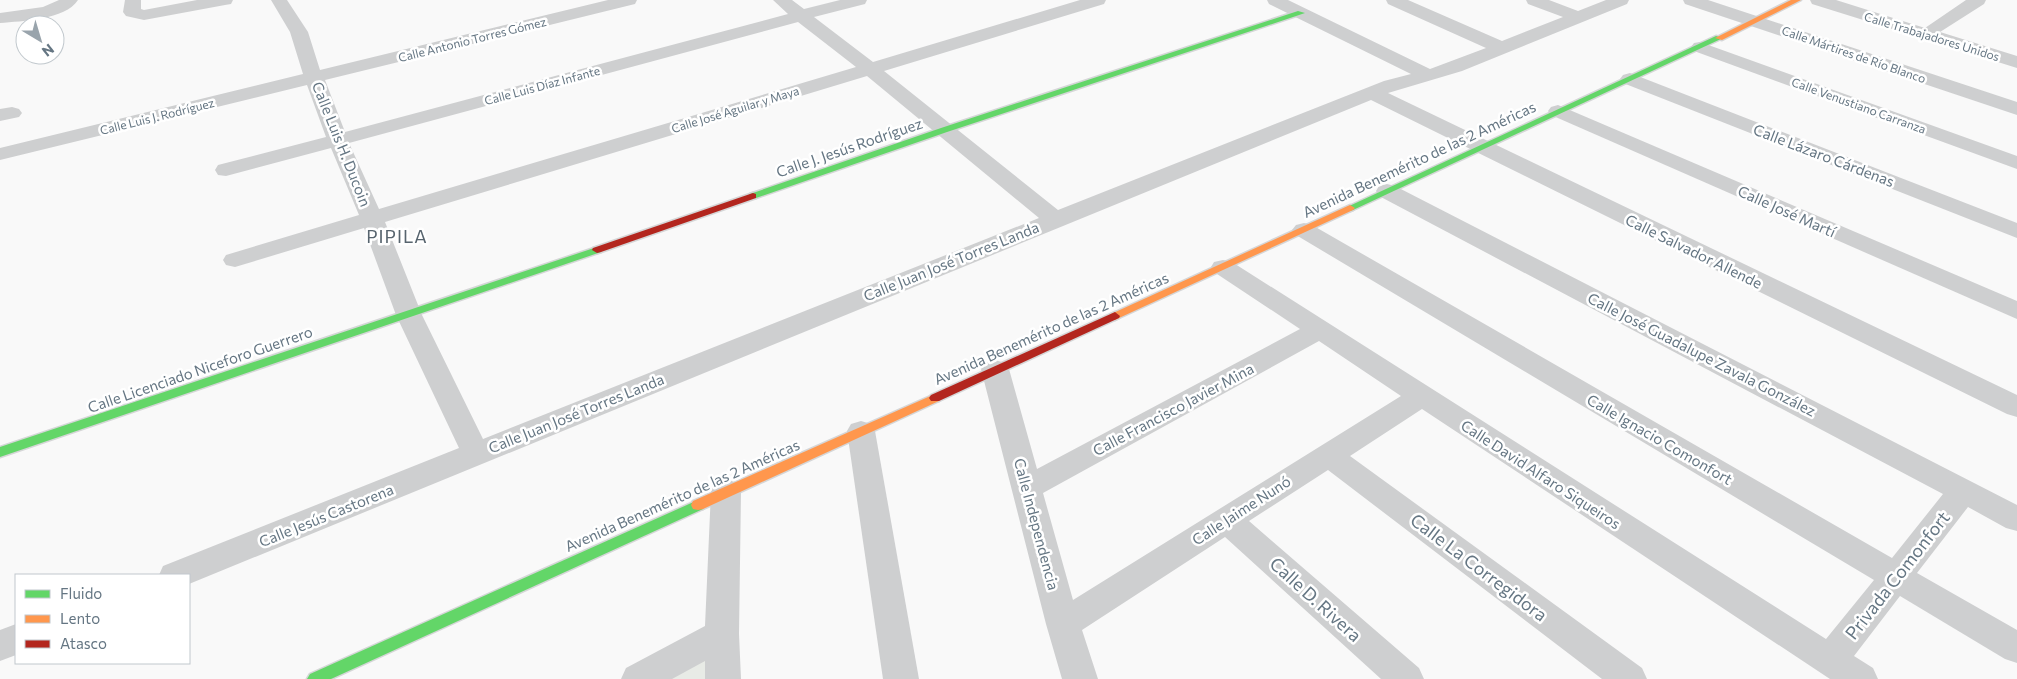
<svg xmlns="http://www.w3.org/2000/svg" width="2017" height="679" viewBox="0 0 2017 679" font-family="Commissioner,sans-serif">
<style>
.green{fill:#e8ebe6}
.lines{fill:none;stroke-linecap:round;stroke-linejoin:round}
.fast-casing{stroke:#d5d6d7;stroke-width:3}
.slow-casing{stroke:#d5d6d7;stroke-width:3}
.jam-casing{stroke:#d5d6d7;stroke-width:3}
.street{fill:#cecfd0;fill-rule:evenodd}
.fast{fill:#63d668;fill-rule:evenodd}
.slow{fill:#ff974d;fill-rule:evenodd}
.jam{fill:#b3261e;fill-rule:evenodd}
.labels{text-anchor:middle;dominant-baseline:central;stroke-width:5;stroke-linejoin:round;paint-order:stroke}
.far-street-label{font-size:12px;fill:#657683;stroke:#fff}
.street-label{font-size:15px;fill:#657683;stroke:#fff}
.quarter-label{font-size:18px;letter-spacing:1px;fill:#57646e;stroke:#fff}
.near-street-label{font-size:18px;fill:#657683;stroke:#fff}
</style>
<rect width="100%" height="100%" fill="#f9f9f9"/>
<!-- green -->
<path class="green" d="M 712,648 L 711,679 L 657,679 Z"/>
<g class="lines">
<defs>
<g id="fast">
<path d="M 1298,11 L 1305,13 L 947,132 L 756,198 L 750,198 L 748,196 L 750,194 L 941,128 Z"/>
<path d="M 1716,36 L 1723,38 L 1353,210 L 1350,211 L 1345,208 Z"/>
<path d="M 597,247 L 601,248 L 602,250 L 601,252 L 0,457 L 0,447 Z"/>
<path d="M 698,500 L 703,501 L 705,505 L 703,509 L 331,679 L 307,679 L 310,674 Z"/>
</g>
<g id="slow">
<path d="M 1791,0 L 1801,0 L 1722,40 L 1715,38 Z"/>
<path d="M 1350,205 L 1355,208 L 1353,210 L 1119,318 L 1115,320 L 1110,316 L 1111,314 Z"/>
<path d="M 935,394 L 939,395 L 941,398 L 939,401 L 703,509 L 698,510 L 693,509 L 691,505 L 693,501 Z"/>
</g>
<g id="jam">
<path d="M 753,193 L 756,194 L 756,198 L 601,252 L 597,253 L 592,250 L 593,248 Z"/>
<path d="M 1115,312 L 1120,316 L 1119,318 L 939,401 L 931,401 L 929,398 L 931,395 Z"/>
</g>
</defs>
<!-- fast casing -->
<use href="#fast" class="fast-casing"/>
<!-- slow casing -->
<use href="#slow" class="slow-casing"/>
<!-- jam casing -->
<use href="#jam" class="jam-casing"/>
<!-- street -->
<g class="street">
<path d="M 59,0 L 78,0 C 65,20 22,21 0,23 L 0,13 L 43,7 Z"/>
<path d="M 125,0 L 141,0 L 141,9 L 144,10 L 197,0 L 233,0 L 231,4 L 225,5 L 144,20 L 126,16 L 123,12 Z"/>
<path d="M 271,0 L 287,0 L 308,32 L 320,70 L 608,0 L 637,0 L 635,4 L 325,80 L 345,132 L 788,14 L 773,0 L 792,0 L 804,9 L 840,0 L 867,0 L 865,4 L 814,17 L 873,62 L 1080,0 L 1106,0 L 1104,4 L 884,71 L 1058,210 L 1384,81 L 1411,74 L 1269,4 L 1267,0 L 1288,0 L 1430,69 L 1486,48 L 1388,4 L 1386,0 L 1408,0 L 1502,41 L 1563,17 L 1528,4 L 1526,0 L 1549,0 L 1578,11 L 1606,0 L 1629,0 L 1627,4 L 1462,71 L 1388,93 L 2017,395 L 2017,417 L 2007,414 L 1371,100 L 189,584 L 189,575 L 159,575 L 163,566 L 459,448 L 396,315 L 364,228 L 235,267 L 226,265 L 223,260 L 226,255 L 359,215 L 331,148 L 226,176 L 218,175 L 215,170 L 218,165 L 326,137 L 307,85 L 0,160 L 0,148 L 303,74 L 290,32 ZM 798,22 L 856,67 L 379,209 L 349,143 ZM 867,76 L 1039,218 L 483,439 L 422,315 L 385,222 Z"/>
<path d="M 1683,0 L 1708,0 L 2017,102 L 2017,115 L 1685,4 Z"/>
<path d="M 1810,0 L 1836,0 L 1925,28 L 1966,0 L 1986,0 L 1984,4 L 1940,32 L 2017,56 L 2017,68 L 1812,4 Z"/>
<path d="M 1700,42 L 2017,156 L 2017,169 L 1694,51 L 1691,47 L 1694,43 Z"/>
<path d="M 1630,73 L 2017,223 L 2017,238 L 1623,83 L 1620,79 L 1623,75 Z"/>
<path d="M 1558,105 L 2017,301 L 2017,319 L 1551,115 L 1548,111 L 1551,107 Z"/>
<path d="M 12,107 L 19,109 L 22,113 L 19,117 L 0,121 L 0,109 Z"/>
<path d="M 1387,184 L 1395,186 L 2017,505 L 2017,531 L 2006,528 L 1968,507 L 1917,573 L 2017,630 L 2017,663 L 2005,659 L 1900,596 L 1854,656 L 1873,668 L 1878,679 L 1830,679 L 1422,409 L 1350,456 L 1642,668 L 1647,679 L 1602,679 L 1328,470 L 1249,521 L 1419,668 L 1424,679 L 1381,679 L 1225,537 L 1082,630 L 1098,679 L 1062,679 L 1046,624 L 981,369 L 985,363 L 995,360 L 1005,363 L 1009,369 L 1037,469 L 1300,329 L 1214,272 L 1211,267 L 1214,262 L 1223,260 L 1232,262 L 1826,639 L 1874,580 L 1296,235 L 1292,230 L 1296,225 L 1304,223 L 1312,225 L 1892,558 L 1943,494 L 1379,196 L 1376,191 L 1379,186 ZM 1319,341 L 1401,396 L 1073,600 L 1043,493 Z"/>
<path d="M 861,421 L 871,424 L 875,431 L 919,679 L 883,679 L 847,431 L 851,424 Z"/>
<path d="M 726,479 L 737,483 L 741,491 L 739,634 L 741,679 L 705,679 L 705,661 L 672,679 L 621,679 L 626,668 L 705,626 L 711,491 L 715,483 Z"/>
<path d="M 16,624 L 16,655 L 0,661 L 0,630 Z"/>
</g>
<!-- fast -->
<use href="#fast" class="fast"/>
<!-- slow -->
<use href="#slow" class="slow"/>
<!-- jam -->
<use href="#jam" class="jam"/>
</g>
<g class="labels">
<!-- far-street labels -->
<g class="far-street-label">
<text transform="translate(1932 36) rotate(17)">Calle Trabajadores Unidos</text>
<text transform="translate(472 39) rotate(-14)">Calle Antonio Torres Gómez</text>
<text transform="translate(1854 54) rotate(19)">Calle Mártires de Río Blanco</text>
<text transform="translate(542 85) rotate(-15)">Calle Luis Díaz Infante</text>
<text transform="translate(1859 105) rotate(20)">Calle Venustiano Carranza</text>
<text transform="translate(735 109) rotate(-17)">Calle José Aguilar y Maya</text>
<text transform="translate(157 116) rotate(-14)">Calle Luis J. Rodríguez</text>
</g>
<!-- street labels -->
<g class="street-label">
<text transform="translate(342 144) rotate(68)">Calle Luis H. Ducoin</text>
<text transform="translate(849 147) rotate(-19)">Calle J. Jesús Rodríguez</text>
<text transform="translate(1824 155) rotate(21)">Calle Lázaro Cárdenas</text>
<text transform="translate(1419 159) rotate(-25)">Avenida Benemérito de las 2 Américas</text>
<text transform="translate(1787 211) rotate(24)">Calle José Martí</text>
<text transform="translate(1694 251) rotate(26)">Calle Salvador Allende</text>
<text transform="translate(951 261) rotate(-22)">Calle Juan José Torres Landa</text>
<text transform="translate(1051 328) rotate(-24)">Avenida Benemérito de las 2 Américas</text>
<text transform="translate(1702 354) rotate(27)">Calle José Guadalupe Zavala González</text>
<text transform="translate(200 369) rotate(-19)">Calle Licenciado Niceforo Guerrero</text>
<text transform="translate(1173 409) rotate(-28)">Calle Francisco Javier Mina</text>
<text transform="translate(576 413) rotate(-22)">Calle Juan José Torres Landa</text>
<text transform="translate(1660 439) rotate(30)">Calle Ignacio Comonfort</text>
<text transform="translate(1541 474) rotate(33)">Calle David Alfaro Siqueiros</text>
<text transform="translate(682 495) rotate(-24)">Avenida Benemérito de las 2 Américas</text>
<text transform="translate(1241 510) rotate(-33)">Calle Jaime Nunó</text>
<text transform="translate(326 515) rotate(-22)">Calle Jesús Castorena</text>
<text transform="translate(1037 524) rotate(75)">Calle Independencia</text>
</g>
<!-- quarter labels -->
<g class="quarter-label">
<text x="397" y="236">PIPILA</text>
</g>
<!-- near-street labels -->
<g class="near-street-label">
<text transform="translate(1479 567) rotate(37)">Calle La Corregidora</text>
<text transform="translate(1897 575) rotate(-52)">Privada Comonfort</text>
<text transform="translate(1316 599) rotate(42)">Calle D. Rivera</text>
</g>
</g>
<!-- legend -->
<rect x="15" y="574" width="175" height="90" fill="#ffffff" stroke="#c1c8cd"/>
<rect x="25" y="590" width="25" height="8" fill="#63d668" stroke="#c1c8cd"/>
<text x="60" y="599" font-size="15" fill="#657683">Fluido</text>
<rect x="25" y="615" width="25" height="8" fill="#ff974d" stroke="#c1c8cd"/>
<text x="60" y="624" font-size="15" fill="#657683">Lento</text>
<rect x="25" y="640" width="25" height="8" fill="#b3261e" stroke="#c1c8cd"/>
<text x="60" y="649" font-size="15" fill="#657683">Atasco</text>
<!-- north arrow -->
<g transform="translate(40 40) rotate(142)"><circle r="24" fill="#ffffff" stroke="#c1c8cd"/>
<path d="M0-4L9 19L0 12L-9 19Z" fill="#99a4ac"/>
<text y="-8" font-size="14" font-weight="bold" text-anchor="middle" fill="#657683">N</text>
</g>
</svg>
